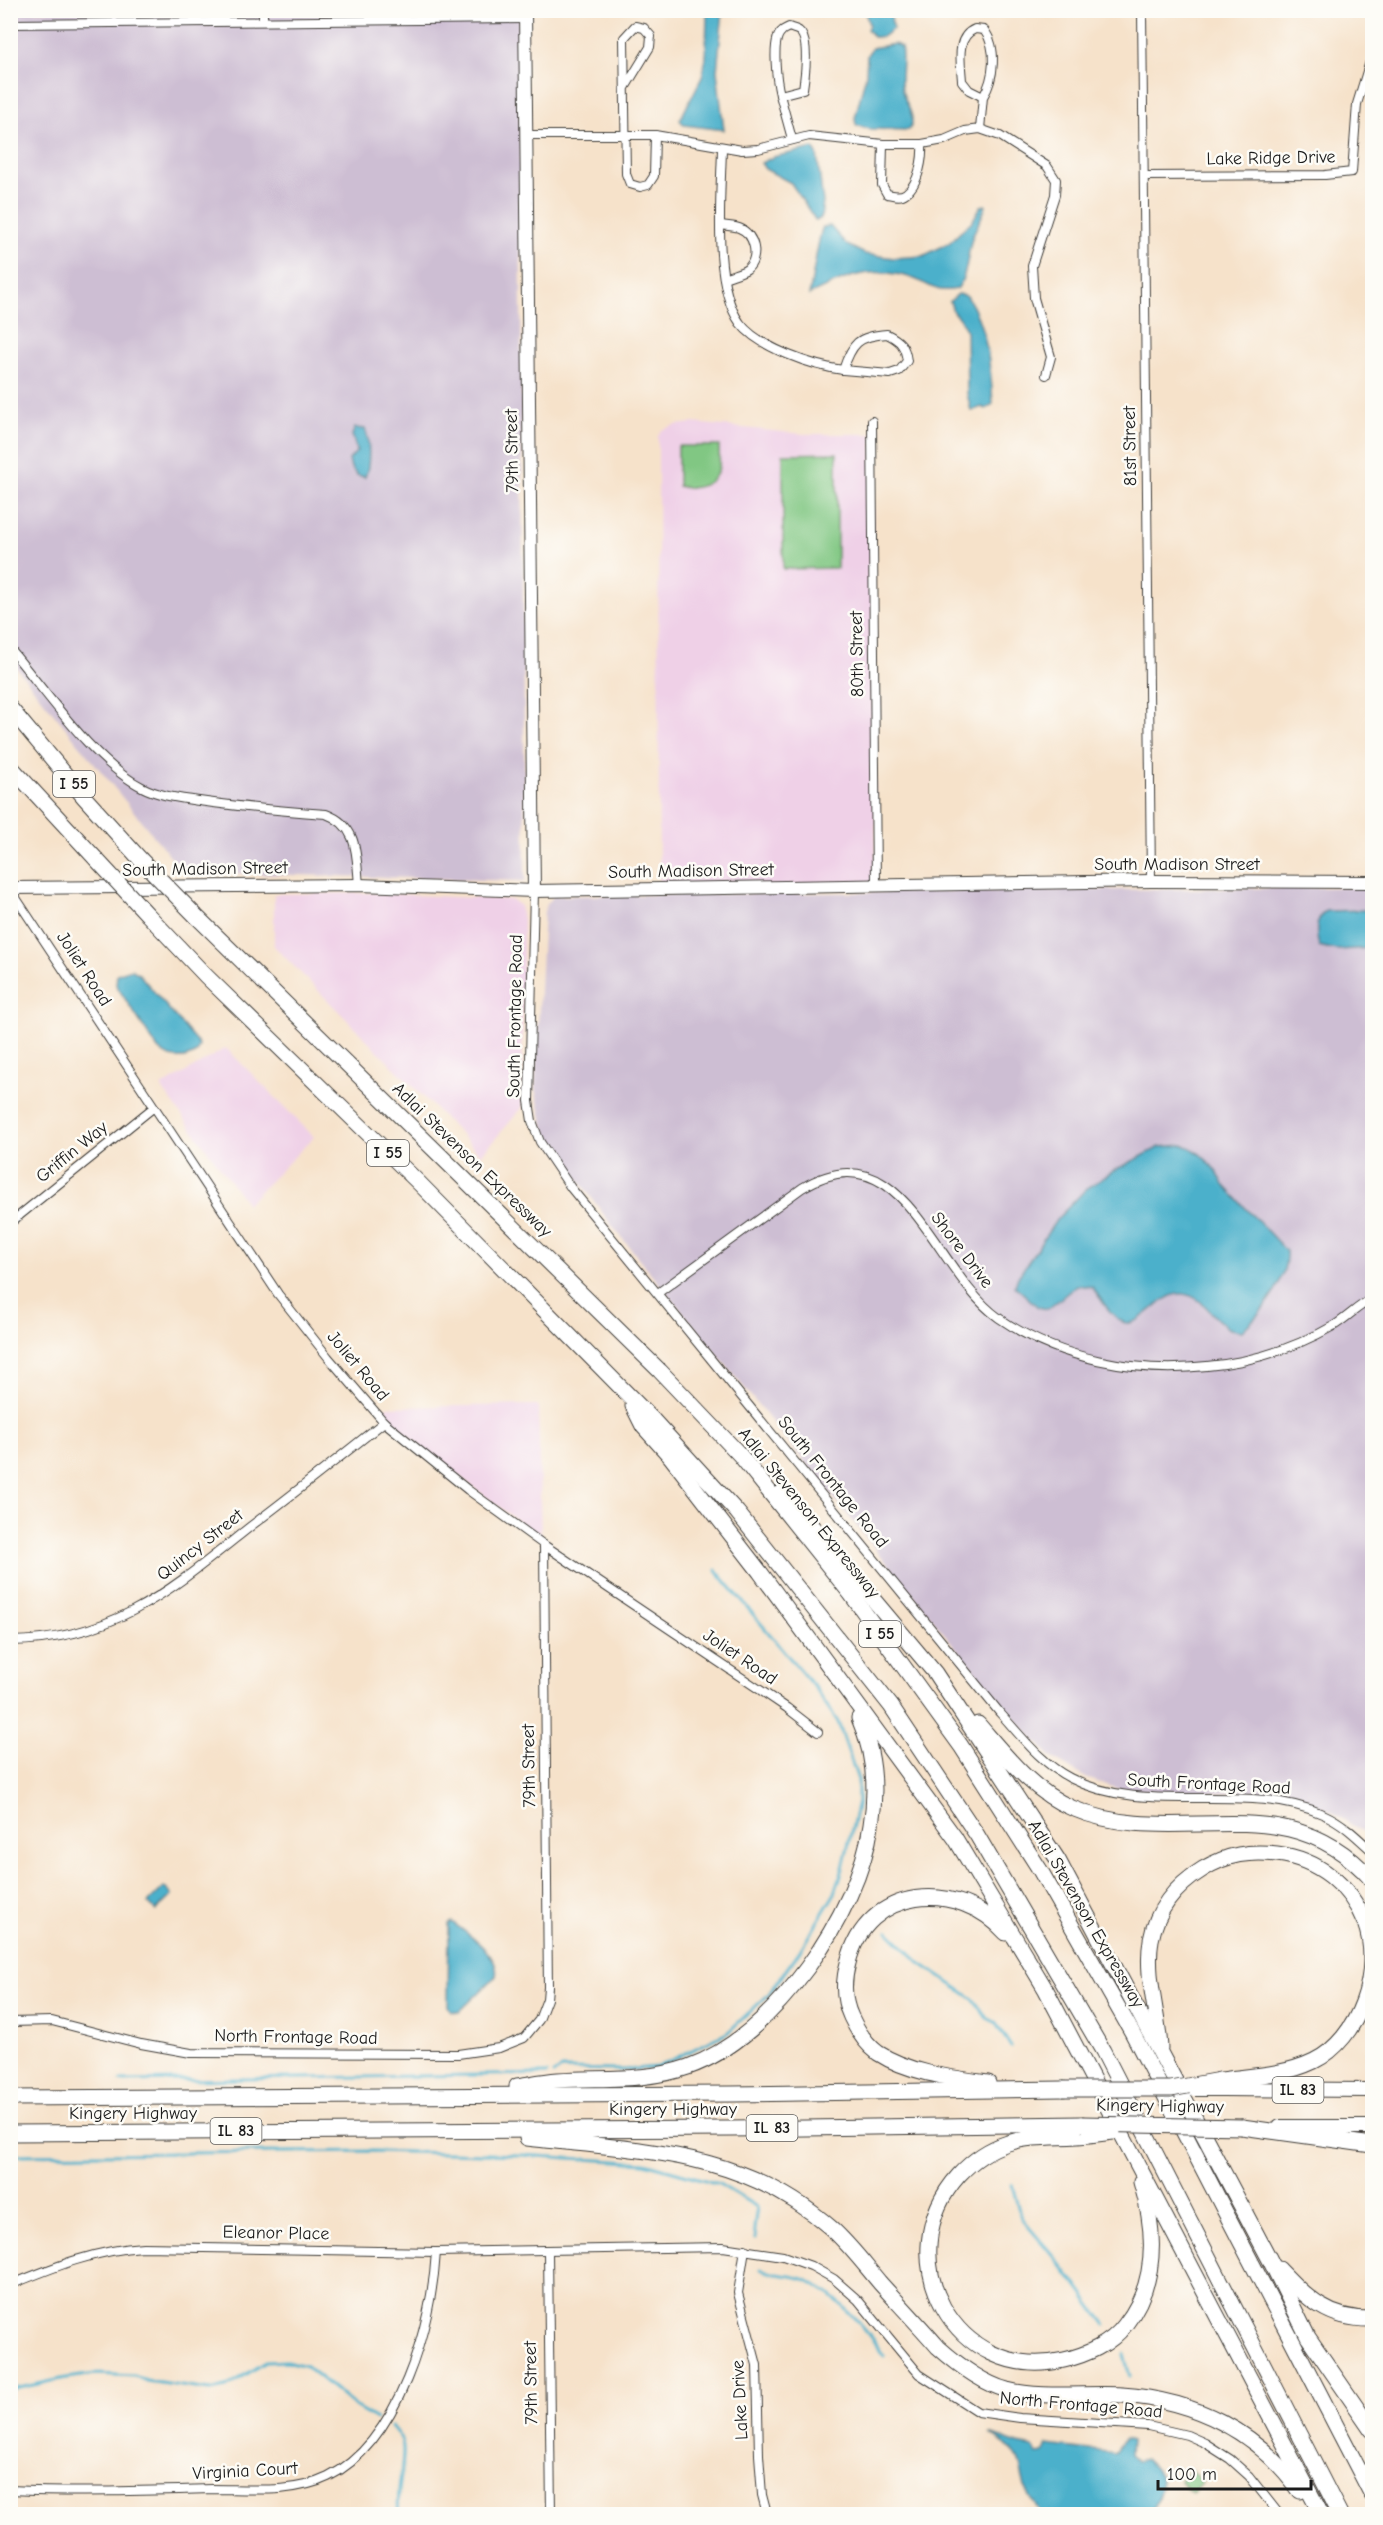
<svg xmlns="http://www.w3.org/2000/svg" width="1383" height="2525" viewBox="0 0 1383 2525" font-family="'Comic Neue',sans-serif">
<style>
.built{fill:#efd0e7}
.industrial{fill:#cdbed3}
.green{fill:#81c783;stroke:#4e7250;stroke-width:1.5}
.water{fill:#4cb0cb;stroke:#346674;stroke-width:1.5}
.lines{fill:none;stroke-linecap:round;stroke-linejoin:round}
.stream{stroke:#4cb0cb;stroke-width:3}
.street-casing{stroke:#3d3a36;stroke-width:10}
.secondary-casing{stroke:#3d3a36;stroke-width:14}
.primary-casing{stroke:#3d3a36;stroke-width:16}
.highway-casing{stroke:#3d3a36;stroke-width:17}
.street{stroke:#fff;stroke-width:8}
.secondary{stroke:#fff;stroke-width:12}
.primary{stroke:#fff;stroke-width:14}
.highway{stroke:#fff;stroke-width:15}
.primary-bridge-casing{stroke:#3d3a36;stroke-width:16;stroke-linecap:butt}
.highway-bridge-casing{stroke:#3d3a36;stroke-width:17;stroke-linecap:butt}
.primary-bridge{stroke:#fff;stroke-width:14}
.highway-bridge{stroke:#fff;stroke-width:15}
.labels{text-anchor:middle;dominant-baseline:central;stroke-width:5;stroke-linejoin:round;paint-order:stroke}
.shield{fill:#fdfcf7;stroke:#605f5e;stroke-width:1.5}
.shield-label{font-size:16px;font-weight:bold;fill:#1c1c1c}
.street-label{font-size:18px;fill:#1c1c1c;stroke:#fdfcf7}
</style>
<rect width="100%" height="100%" fill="#fdfcf7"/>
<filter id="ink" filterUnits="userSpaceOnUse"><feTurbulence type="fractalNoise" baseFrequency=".0167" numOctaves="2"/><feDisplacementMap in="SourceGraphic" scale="12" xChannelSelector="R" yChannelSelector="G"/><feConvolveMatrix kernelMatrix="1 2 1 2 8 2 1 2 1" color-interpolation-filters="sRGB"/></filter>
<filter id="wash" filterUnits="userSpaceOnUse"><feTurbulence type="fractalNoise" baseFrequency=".008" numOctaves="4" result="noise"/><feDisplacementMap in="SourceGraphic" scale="24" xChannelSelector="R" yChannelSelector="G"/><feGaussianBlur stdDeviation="1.35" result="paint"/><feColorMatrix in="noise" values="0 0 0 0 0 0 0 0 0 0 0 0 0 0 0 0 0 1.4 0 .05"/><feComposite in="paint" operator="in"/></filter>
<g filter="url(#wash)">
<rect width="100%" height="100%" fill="#f6e2ca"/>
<!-- built -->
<g class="built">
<path d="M 693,423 L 804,434 L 872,434 L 876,886 L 659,889 L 658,436 L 662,430 L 675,425 Z"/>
<path d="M 372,893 L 513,900 L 520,906 L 523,919 L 522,1108 L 481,1155 L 274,946 L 274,894 Z"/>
<path d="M 226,1048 L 314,1137 L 247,1204 L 161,1087 Z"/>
<path d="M 538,1405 L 541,1539 L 416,1443 L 377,1407 Z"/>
</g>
<!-- industrial -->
<g class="industrial">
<path d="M 10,11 L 519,11 L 525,881 L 183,872 L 11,661 Z"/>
<path d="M 1372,887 L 1372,1838 L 1332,1812 L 1297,1797 L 1270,1792 L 1173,1793 L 1119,1789 L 1086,1778 L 1051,1757 L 1014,1718 L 960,1653 L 610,1223 L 546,1135 L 535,1089 L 544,911 L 548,902 L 554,896 Z"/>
</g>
<!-- green -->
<g class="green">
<path d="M 719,446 C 719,453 720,461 719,467 C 716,485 694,491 678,486 L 678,446 Z"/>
<path d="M 837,453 L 837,568 L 783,569 L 783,454 Z"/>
<path d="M 1191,2470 L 1202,2483 L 1192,2493 L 1180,2480 Z"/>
</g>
<!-- water -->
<g class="water">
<path d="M 707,11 L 723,11 L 717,71 L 724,130 L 684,125 L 680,120 L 702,77 L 706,57 Z"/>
<path d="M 865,11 L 890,11 L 893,29 L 882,37 L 873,37 L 867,29 L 869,25 Z"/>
<path d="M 895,44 L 901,47 C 904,61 899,76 902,90 C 905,104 918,117 909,130 L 869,129 L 856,125 L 855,118 L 866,74 L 867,55 L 872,48 Z"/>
<path d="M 813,148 L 817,154 L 823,202 L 821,218 L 816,221 L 791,183 L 765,169 L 761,163 L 773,157 Z"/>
<path d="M 986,205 C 983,216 977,225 973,235 C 967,253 968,274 957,289 C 933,294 929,283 909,277 C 869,265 844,278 809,295 C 812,283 819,232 823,227 L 830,226 L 847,245 L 865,254 L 894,258 L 923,256 L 949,243 L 973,220 L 981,206 Z"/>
<path d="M 958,294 L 967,296 C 987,327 991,368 993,404 L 986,409 L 982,407 L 971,411 L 967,393 L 966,330 L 960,319 L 953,312 L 950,301 Z"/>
<path d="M 355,428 L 365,429 C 370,441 370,466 365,477 L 357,475 L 351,468 L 349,460 L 357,451 L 352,435 Z"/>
<path d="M 1372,910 L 1372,948 L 1336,950 L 1319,946 C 1316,934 1315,918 1326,911 Z"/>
<path d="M 131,969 L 139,974 L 196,1041 L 199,1046 L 196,1053 C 182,1062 168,1059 158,1049 L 116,985 L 117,974 Z"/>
<path d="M 1183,1145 C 1200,1149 1217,1170 1224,1185 L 1286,1251 C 1288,1280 1265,1309 1245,1328 L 1242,1331 C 1237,1330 1232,1330 1228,1328 C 1212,1318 1204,1297 1184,1294 C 1160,1291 1140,1330 1123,1322 C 1110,1316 1100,1297 1092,1287 L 1077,1285 L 1048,1309 L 1038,1307 L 1015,1286 L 1018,1277 L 1057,1219 L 1086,1189 L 1117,1169 L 1160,1147 Z"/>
<path d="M 164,1887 L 172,1895 L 156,1911 L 148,1903 Z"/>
<path d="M 452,1922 C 467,1933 501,1956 496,1976 L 459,2012 L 451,2011 L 448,2006 L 449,1924 Z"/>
<path d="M 990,2434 L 1018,2444 L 1033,2447 L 1037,2454 L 1043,2453 L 1047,2445 L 1115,2453 L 1124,2439 L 1131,2441 L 1130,2455 L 1137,2461 L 1145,2459 C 1169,2480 1162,2486 1152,2514 L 1041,2514 L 1025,2487 L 1019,2461 L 1013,2450 Z"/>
</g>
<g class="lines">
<!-- stream -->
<g class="stream">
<path d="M 888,1931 L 920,1963 L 973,1999 L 987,2018 L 995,2022 L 1011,2047"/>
<path d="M 553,2074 L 562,2069 L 622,2070 L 657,2067 L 727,2033 L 768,1995 L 799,1952 L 835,1893 L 843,1868 L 858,1802 L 858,1780 L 838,1722 L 814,1687 L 716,1570"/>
<path d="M 121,2081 L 547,2074"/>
<path d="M 10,2155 L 374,2151 L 523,2155 L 645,2163 L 719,2184 L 757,2207 L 754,2228 L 756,2238"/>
<path d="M 1012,2185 L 1021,2218 L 1063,2267 L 1106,2325"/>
<path d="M 761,2269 C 771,2276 793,2274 806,2280 C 837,2294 866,2329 884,2356"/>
<path d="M 1124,2354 L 1130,2377"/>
<path d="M 10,2390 L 66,2378 L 96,2374 L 135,2376 L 146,2381 L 210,2390 L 226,2387 L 266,2362 L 287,2361 L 306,2366 L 356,2407 L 376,2419"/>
<path d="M 391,2426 C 395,2431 400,2436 402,2442 C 407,2456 395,2493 399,2514"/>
</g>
</g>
</g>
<g filter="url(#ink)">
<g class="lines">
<defs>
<g id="street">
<path d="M 263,10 L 263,21"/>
<path d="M 1142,10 L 1151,881"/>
<path d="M 10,24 L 526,19"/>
<path d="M 789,27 C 793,29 796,29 799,31 C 810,39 805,76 803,89 L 780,95 C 777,83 771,41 781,32 C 783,29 786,29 789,27 Z"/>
<path d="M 975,29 L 984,30 C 998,48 994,79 983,97 L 969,90 L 962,81 C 961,63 955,37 975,29 Z"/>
<path d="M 625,88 L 650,47 L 651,36 L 644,28 L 635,26 L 624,38 L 626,174 L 630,184 L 640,187 L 648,185 L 654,176 L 655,135"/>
<path d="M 780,95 L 792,139"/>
<path d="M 980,129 L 983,97"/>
<path d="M 527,135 L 655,135 L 742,150 L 758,149 L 809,136 L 883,144 L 922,144 L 944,140 L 965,131 L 980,129 L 1000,136 L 1047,166 L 1056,180 L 1055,195 L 1032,266 L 1034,298 L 1051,357 L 1046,375"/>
<path d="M 883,144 L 882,185 L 887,194 C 893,195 900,198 906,193 C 919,184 923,158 922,144"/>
<path d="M 722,148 C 721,195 712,284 740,323 C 759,348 813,366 843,370"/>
<path d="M 1144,176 L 1325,175 L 1352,172 L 1357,104 L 1372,55"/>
<path d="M 720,225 C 726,226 733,226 739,228 C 755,234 760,258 747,269 C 741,273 731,275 724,278"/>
<path d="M 887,334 C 901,341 905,346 907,361 L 899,371 L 890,374 L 843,370 C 852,343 858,336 887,334 Z"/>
<path d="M 872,421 L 876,886"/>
<path d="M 10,649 C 45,690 94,763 142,787 C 159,796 180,798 199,801 C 241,807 283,811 326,814 C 359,826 356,855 359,885"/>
<path d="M 10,889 L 278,1294 L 328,1357 L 384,1422 L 468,1490 L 544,1545 L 787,1708 L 818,1732"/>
<path d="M 534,891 L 529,1101 L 532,1121 L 540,1142 L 571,1188 L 1000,1713 C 1021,1736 1041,1763 1070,1778 C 1148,1818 1244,1779 1325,1815 C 1343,1823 1358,1838 1372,1851"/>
<path d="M 10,1223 L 154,1107"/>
<path d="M 658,1293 L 802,1188 C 904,1126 933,1272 999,1318 C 1058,1359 1136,1374 1207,1366 C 1252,1362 1297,1347 1335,1325 C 1348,1317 1359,1305 1372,1299"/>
<path d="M 1368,1301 L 1372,1322"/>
<path d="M 10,1641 C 116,1640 173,1588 251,1526 C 296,1492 340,1457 384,1422"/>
<path d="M 10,2022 L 52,2021 L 141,2044 L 191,2053 L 458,2054 L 499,2048 L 524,2038 L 539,2020 L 547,1999 L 548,1987 C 546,1840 546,1693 544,1545"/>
<path d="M 745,2249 L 738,2293 L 757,2365 L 759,2455 L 762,2495 L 767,2514"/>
<path d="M 548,2251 L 551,2514"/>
<path d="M 10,2285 C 54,2267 95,2250 143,2247 L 436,2252 L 723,2247 L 783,2256 L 811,2266 L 834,2279 L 858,2300 L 919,2374 L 978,2412 L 1020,2418 L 1148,2426 L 1187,2435 L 1205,2443 L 1230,2459 L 1249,2476 L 1279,2514"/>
<path d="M 10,2490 C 77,2493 144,2491 211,2489 C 249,2489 293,2494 328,2477 C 399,2442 432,2325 436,2252"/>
</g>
<g id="secondary">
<path d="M 525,10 L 534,891"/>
<path d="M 10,888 L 359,885 L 534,891 L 1151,881 L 1372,882"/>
</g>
<g id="primary">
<path d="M 1223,2089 L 1372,2090"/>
<path d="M 1280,2127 L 1372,2127"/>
</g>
<g id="highway">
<path d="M 10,708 L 84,797 L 140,859"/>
<path d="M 10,766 L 96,859"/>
<path d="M 148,915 L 206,976 L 419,1183 L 652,1419 L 737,1512 L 891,1706 L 977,1835 L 1103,2051 L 1340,2514"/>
<path d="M 196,916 L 660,1371 L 740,1455 L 851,1594 L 961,1746 L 1040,1870 L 1132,2032 L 1372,2495"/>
<path d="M 633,1406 L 643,1426 L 670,1456 L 760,1572 L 955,1838 L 1046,1990 L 1321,2514"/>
<path d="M 781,1493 L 799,1511 L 935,1673 L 1058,1860 L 1269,2258 L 1308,2337 L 1372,2430"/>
<path d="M 978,1724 C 1005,1755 1033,1792 1072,1808 C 1177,1853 1284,1780 1372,1880"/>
<path d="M 1160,2048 C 1158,2011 1145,1977 1151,1940 C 1157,1908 1177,1885 1203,1869 C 1228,1854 1249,1851 1277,1854 C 1318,1859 1350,1885 1365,1923 C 1383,1971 1359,2039 1314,2061 C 1285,2075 1252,2076 1220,2080"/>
<path d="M 988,2083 C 952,2078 909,2073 878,2053 C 866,2044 857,2030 851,2017 C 843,2000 843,1981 848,1963 C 866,1886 958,1878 1006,1933"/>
<path d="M 517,2086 C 530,2084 544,2081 558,2080 C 602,2077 645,2082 688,2067 C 774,2037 859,1913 871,1825 C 877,1789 874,1752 859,1718"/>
<path d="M 10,2098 L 732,2094 L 1063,2089"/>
<path d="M 1242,2127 L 1372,2145"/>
<path d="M 10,2133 L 730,2129 L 1082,2124"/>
<path d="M 1089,2135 C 1063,2138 1033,2135 1008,2143 C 989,2149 972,2161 959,2175 C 886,2256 955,2385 1064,2360 C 1086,2355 1111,2344 1125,2325 C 1158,2283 1156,2231 1141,2182"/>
<path d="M 527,2138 C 639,2151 741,2149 831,2228 C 850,2245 864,2264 880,2283 C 899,2304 919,2325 938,2347 C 957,2364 982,2383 1007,2390 C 1043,2399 1085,2393 1122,2395 C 1194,2400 1258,2431 1300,2491"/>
<path d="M 1279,2269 C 1308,2299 1328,2320 1372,2319"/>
</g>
</defs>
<!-- street casing -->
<use href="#street" class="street-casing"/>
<!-- secondary casing -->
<use href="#secondary" class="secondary-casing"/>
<!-- primary casing -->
<use href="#primary" class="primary-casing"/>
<!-- highway casing -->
<use href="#highway" class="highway-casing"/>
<!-- street -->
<use href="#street" class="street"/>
<!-- secondary -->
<use href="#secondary" class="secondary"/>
<!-- primary -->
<use href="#primary" class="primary"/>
<!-- highway -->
<use href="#highway" class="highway"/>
<defs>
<path id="primary-bridge" d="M 1195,2089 L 1223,2089"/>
<g id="highway-bridge">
<path d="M 96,859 L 148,915"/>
<path d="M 140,859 L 196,916"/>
<path d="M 1063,2089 L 1171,2089 L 1220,2080"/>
<path d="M 1082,2124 L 1242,2127"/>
<path d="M 1089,2135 L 1113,2132"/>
</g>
</defs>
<!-- primary-bridge casing -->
<use href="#primary-bridge" class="primary-bridge-casing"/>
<!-- highway-bridge casing -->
<use href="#highway-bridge" class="highway-bridge-casing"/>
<!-- primary-bridge -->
<use href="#primary-bridge" class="primary-bridge"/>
<!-- highway-bridge -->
<use href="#highway-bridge" class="highway-bridge"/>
</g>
</g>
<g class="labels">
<!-- shield labels -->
<g class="shield">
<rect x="53" y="771" width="42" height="26" rx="4.5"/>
<rect x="367" y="1140" width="42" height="26" rx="4.5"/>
<rect x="859" y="1621" width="42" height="26" rx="4.5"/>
<rect x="1272.5" y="2077" width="51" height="26" rx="4.5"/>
<rect x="746.5" y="2115" width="51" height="26" rx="4.5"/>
<rect x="210.5" y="2118" width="51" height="26" rx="4.5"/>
</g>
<g class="shield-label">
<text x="74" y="784">I 55</text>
<text x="388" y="1153">I 55</text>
<text x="880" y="1634">I 55</text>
<text x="1298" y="2090">IL 83</text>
<text x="772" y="2128">IL 83</text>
<text x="236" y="2131">IL 83</text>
</g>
<!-- street labels -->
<g class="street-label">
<text transform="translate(1271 158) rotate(-1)">Lake Ridge Drive</text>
<text transform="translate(1130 446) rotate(-91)">81st Street</text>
<text transform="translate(512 451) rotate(-91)">79th Street</text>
<text transform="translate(857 654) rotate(-91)">80th Street</text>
<text x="1177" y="864">South Madison Street</text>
<text transform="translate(205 869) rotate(-1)">South Madison Street</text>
<text transform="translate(691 871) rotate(-1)">South Madison Street</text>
<text transform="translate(84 969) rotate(57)">Joliet Road</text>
<text transform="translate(515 1016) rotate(-89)">South Frontage Road</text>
<text transform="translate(72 1152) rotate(-39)">Griffin Way</text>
<text transform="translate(472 1160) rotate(44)">Adlai Stevenson Expressway</text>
<text transform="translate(962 1250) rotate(53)">Shore Drive</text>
<text transform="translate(358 1366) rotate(50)">Joliet Road</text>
<text transform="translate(833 1482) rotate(51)">South Frontage Road</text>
<text transform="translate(809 1513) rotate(51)">Adlai Stevenson Expressway</text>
<text transform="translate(200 1545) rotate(-38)">Quincy Street</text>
<text transform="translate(740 1657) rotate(34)">Joliet Road</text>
<text transform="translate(529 1766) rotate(-91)">79th Street</text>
<text transform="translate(1209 1784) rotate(3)">South Frontage Road</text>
<text transform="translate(1086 1914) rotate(60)">Adlai Stevenson Expressway</text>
<text transform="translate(296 2037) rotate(1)">North Frontage Road</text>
<text transform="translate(1160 2106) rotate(1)">Kingery Highway</text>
<text x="673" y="2109">Kingery Highway</text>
<text x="133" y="2113">Kingery Highway</text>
<text transform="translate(276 2233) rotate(1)">Eleanor Place</text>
<text transform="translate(531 2383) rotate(-91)">79th Street</text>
<text transform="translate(740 2400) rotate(-93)">Lake Drive</text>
<text transform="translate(1081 2405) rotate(5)">North Frontage Road</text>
<text transform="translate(245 2471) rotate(-3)">Virginia Court</text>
</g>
</g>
<!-- margin -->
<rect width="1383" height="2525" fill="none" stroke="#fdfcf7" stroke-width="36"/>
<!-- scale -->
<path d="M1158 2480v9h153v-9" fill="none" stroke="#1c1c1c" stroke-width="3"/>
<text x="1167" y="2480" font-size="18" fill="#1c1c1c" stroke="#fdfcf7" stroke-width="4.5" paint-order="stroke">100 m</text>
</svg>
